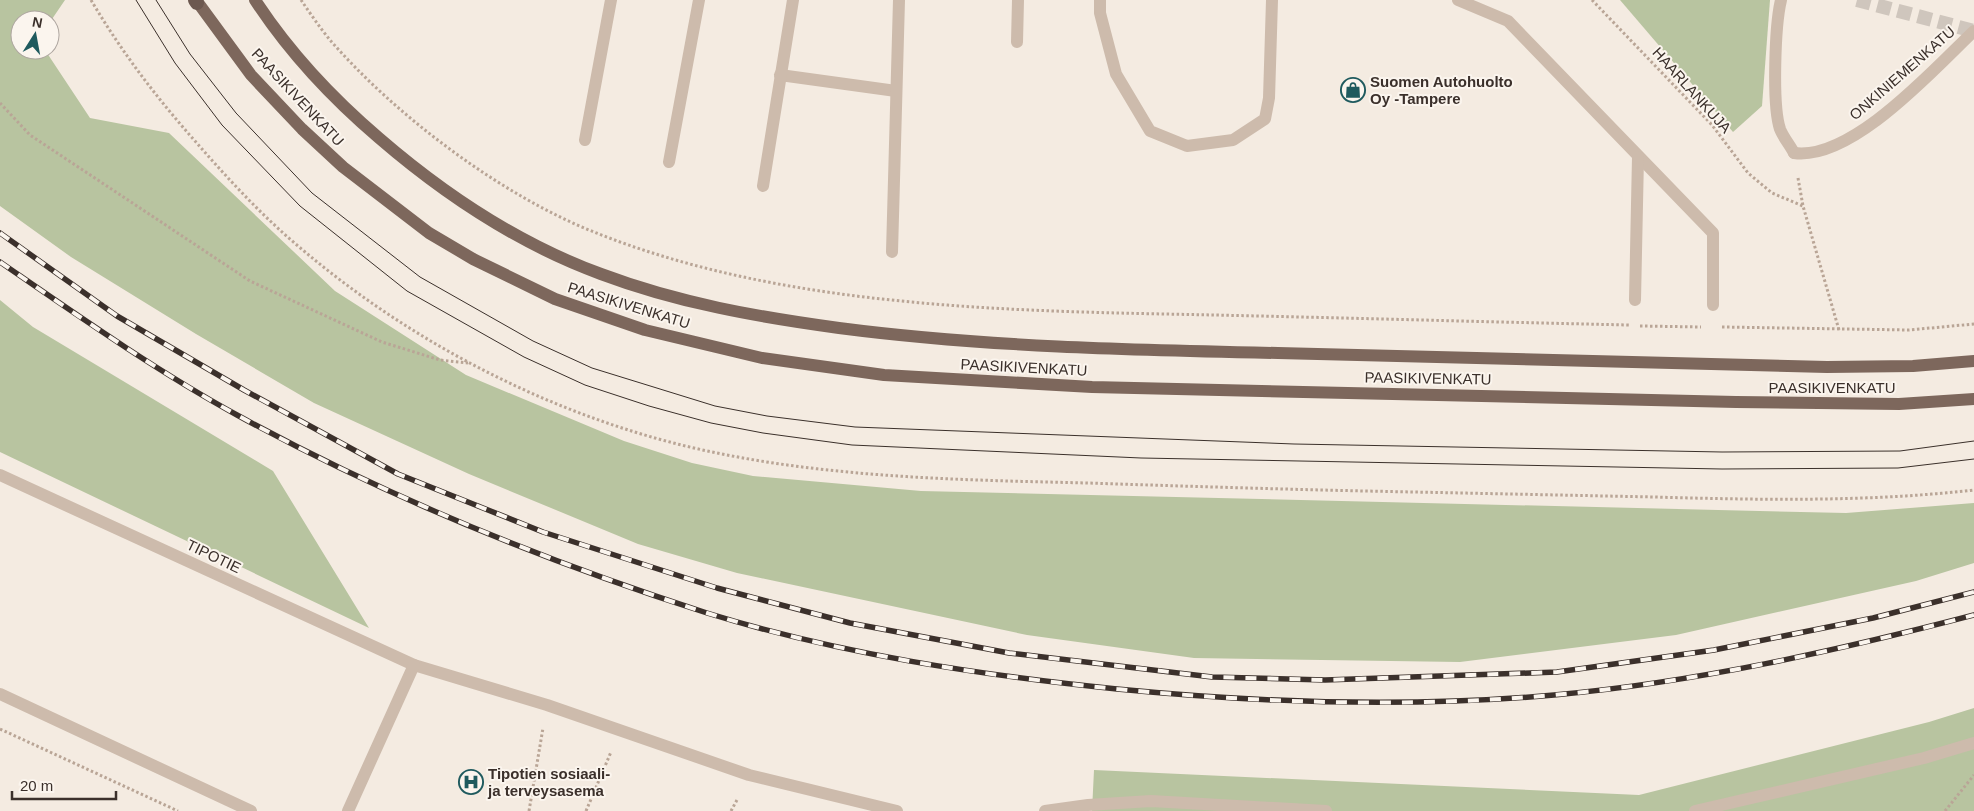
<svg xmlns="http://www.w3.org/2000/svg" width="1974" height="811" viewBox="0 0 1974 811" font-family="Helvetica,sans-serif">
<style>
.green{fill:#b8c4a0}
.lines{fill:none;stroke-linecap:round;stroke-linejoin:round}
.trunk-tunnel{stroke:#cfc6bd;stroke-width:14;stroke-dasharray:14 7;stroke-linecap:butt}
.path{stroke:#b9a596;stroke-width:3;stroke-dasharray:2.5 2.5;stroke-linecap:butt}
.service{stroke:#cdbbac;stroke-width:12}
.minor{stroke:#cdbbac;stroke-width:12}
.primary{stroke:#7d675c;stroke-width:12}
.trunk{stroke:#6c584f;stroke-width:14}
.tram{stroke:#3b302b;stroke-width:1}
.rail-casing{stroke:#3b302b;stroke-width:5.5}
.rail{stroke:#fbf5ee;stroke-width:4;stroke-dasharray:11;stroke-linecap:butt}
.labels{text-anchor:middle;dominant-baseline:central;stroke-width:4;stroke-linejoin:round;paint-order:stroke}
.street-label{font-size:15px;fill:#3b302b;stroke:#fbf5ee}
.poi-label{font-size:15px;font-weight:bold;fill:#3b302b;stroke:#fbf5ee;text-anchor:start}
</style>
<rect width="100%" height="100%" fill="#f4ebe1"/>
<!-- green -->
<g class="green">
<path d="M 0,0 L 65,0 L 50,22 L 20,20 L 20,50 L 45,50 L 90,118 L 169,133 L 335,291 L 466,375 L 624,441 L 692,463 L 753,476 L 921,491 L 1846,513 L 1974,503 L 1974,563 L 1916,581 L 1676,635 L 1460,662 L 1194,658 L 1027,635 L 737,573 L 638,544 L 469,474 L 314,403 L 196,334 L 71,257 L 0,206 Z"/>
<path d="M 1620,0 L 1770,0 L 1762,106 L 1733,132 Z"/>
<path d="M 0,300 L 33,327 L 273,471 L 369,628 L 0,452 Z"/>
<path d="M 1974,708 L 1974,811 L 1092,811 L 1094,770 L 1639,795 L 1929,722 Z"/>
</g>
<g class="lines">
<!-- trunk-tunnel -->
<path class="trunk-tunnel" d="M 1857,0 L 1974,31"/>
<!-- path -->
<g class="path">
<path d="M 91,0 C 121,51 156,97 195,141 C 229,180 264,218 304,251 C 420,349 568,423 717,453 C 839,478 963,480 1087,483 C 1180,486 1273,489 1365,491 C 1462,493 1558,495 1654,497 C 1761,500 1868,502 1974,490"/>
<path d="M 301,0 C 310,13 320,28 330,40 C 396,116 501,195 594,232 C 785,309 1011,311 1214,315 C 1352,318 1491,322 1629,325"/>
<path d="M 1592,0 L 1712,125 L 1748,173 L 1772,193 L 1803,206"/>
<path d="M 0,103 L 30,135 L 250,281 L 382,342 L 440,360 L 468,363"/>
<path d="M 1798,178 L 1803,206 L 1839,330"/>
<path d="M 1640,326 L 1701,327"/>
<path d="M 1722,327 L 1909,330 L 1974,324"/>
<path d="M 0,729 L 178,811"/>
<path d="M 529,811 L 543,728"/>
<path d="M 586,811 L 611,752"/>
<path d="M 731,811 L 738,798"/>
<path d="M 1945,811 L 1974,775"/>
</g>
<!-- service -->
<g class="service">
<path d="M 1100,0 L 1100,13 L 1116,74 L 1150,131 L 1187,146 L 1233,140 L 1265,119 L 1269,98 L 1272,0"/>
<path d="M 1458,0 L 1508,21 L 1713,233 L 1713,305"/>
<path d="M 1781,0 C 1775,25 1772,105 1780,129 C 1783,137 1790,145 1794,153"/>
<path d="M 1017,42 L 1018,0"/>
<path d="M 780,75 L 896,91"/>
<path d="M 585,140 L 611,0"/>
<path d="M 669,162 L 699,0"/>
<path d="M 763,186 L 793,0"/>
<path d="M 892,252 L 899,0"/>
<path d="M 1635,300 L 1638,157"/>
<path d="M 0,475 L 414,665 L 547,705 L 749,775 L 897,811"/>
<path d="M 0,694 L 251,811"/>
<path d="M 348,811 L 414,665"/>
<path d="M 1045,811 L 1088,805 L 1151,801 L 1326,811"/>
<path d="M 1695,811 L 1924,758 L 1974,743"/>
</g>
<!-- minor -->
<path class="minor" d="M 1794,153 C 1852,161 1934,69 1974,31"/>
<!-- primary -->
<g class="primary">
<path d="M 196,0 L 251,75 L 302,129 L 343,167 L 429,233 L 473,259 L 555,299 L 645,330 L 762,358 L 884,375 L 1092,387 L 1736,402 L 1899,404 L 1974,399"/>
<path d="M 255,0 C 289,52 332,98 379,138 C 445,195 519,244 601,274 C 678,303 758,317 839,328 C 985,347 1131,350 1278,353 C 1461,357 1644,362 1827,367 L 1913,366 L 1974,361"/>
</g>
<!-- trunk -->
<path class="trunk" d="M 195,0 L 197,3"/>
<!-- tram -->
<g class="tram">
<path d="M 136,0 L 175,63 L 222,125 L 300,206 L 407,291 L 524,357 L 585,385 L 649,406 L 711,423 L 763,433 L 852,445 L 1141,458 L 1722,469 L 1898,468 L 1974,459"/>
<path d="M 156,0 L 190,54 L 236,113 L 312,193 L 420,277 L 533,341 L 592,368 L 715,406 L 767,416 L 855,427 L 1294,444 L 1722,452 L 1900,451 L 1974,441"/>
</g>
<defs>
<g id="rail">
<path d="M 0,233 L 117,316 L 244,390 L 398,474 L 543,532 L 717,588 L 850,623 L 1009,653 L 1212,677 L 1325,680 L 1557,672 L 1714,650 L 1873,618 L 1974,592"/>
<path d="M 0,262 C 77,315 155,370 237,415 C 383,495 548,562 707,613 C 840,654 979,675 1117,689 C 1263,703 1408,708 1554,695 C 1697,682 1836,651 1974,615"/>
</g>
</defs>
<!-- rail casing -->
<use href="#rail" class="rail-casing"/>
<!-- rail -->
<use href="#rail" class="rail"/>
</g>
<!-- icons -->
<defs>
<symbol id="shop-ring" viewBox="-11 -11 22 22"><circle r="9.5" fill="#fbf5ee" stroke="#1f5a5e" stroke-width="1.5"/><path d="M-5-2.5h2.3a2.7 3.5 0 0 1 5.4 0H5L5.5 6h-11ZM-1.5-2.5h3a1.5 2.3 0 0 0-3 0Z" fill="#1f5a5e"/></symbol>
<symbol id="hospital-ring" viewBox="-11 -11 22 22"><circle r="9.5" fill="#fbf5ee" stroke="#1f5a5e" stroke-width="1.5"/><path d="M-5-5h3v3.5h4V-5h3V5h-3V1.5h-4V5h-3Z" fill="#1f5a5e"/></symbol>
</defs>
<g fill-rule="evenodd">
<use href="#shop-ring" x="1339" y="76" width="28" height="28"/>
<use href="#hospital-ring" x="457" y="768" width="28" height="28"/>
</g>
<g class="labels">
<!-- street labels -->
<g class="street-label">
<text transform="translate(1902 73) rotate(-41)">ONKINIEMENKATU</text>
<text transform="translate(1692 90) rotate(48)">HAARLANKUJA</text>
<text transform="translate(298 97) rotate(47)">PAASIKIVENKATU</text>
<text transform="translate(629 305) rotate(17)">PAASIKIVENKATU</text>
<text transform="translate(1024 367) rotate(3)">PAASIKIVENKATU</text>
<text transform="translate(1428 378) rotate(1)">PAASIKIVENKATU</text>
<text x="1832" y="387">PAASIKIVENKATU</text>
<text transform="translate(214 556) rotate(26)">TIPOTIE</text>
</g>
<!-- poi labels -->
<g class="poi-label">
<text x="1370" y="81">Suomen Autohuolto<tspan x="1370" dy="17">Oy -Tampere</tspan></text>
<text x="488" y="773">Tipotien sosiaali-<tspan x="488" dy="17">ja terveysasema</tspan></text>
</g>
</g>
<!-- north arrow -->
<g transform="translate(35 35) rotate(11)"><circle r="24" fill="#fbf5ee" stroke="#aea6a0"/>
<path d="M0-4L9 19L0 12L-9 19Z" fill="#1f5a5e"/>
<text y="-8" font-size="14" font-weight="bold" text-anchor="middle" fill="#3b302b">N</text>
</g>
<!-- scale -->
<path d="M12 791v8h104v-8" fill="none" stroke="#3b302b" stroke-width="2.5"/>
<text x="20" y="791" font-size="15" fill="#3b302b" stroke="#fbf5ee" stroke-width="4" paint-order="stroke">20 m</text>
</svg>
